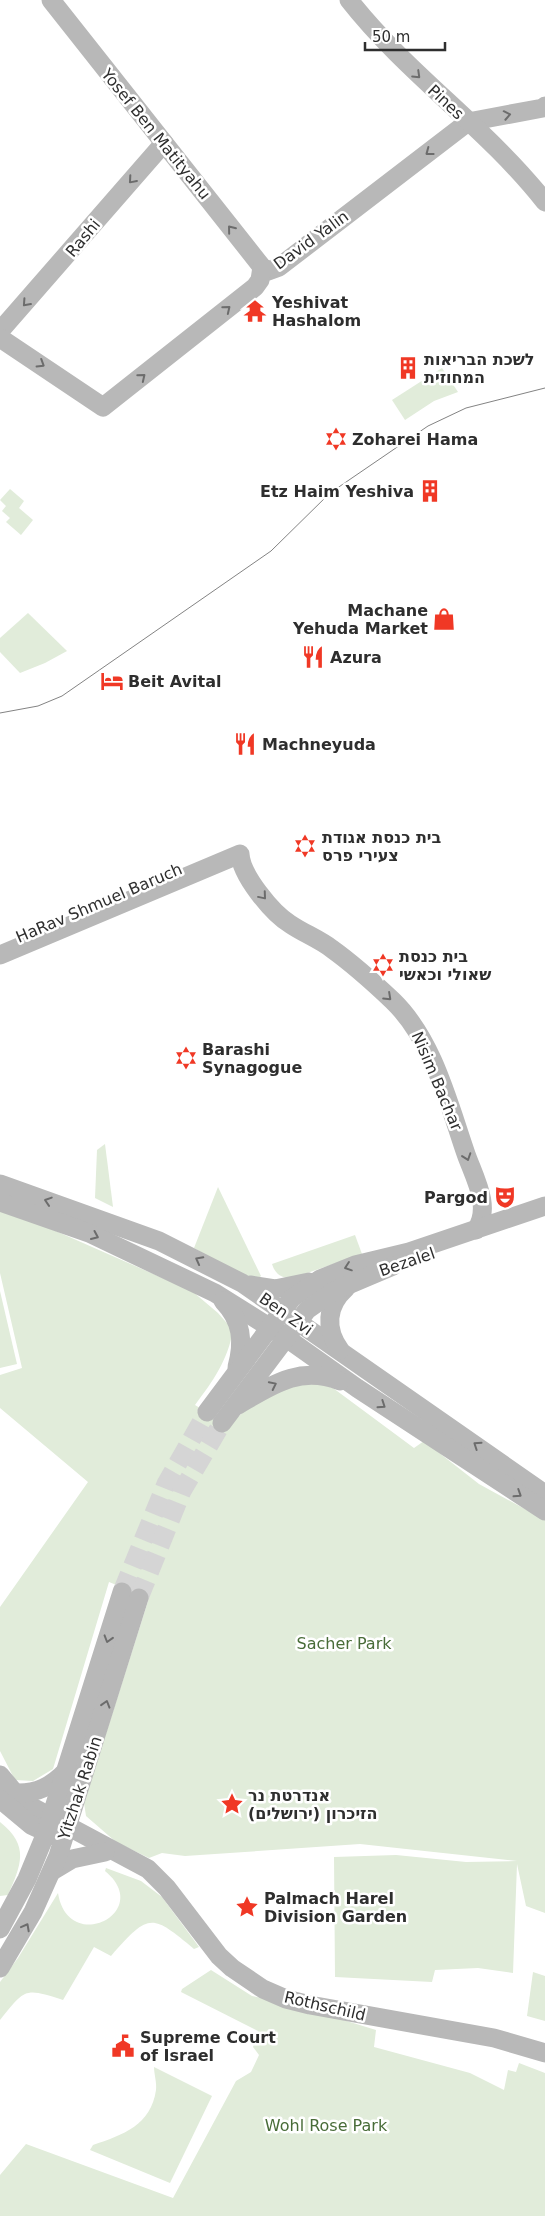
<svg xmlns="http://www.w3.org/2000/svg" width="545" height="2216" viewBox="0 0 545 2216" font-family="'DejaVu Sans',Heebo,sans-serif">
<style>
.green{fill:#e1ecda}
.lines{fill:none;stroke-linecap:round;stroke-linejoin:round}
.secondary-tunnel{stroke:#d5d5d5;stroke-width:19;stroke-dasharray:19 9;stroke-linecap:butt}
.secondary{stroke:#b8b8b8;stroke-width:19}
.tram{stroke:#838383;stroke-width:1}
.oneway{stroke:#6c6c6c}
.labels{text-anchor:middle;dominant-baseline:central;stroke-width:5;stroke-linejoin:round;paint-order:stroke}
.street-label{font-size:16px;fill:#2e2e2e;stroke:#fff}
.poi-label{font-size:16px;font-weight:bold;fill:#2e2e2e;stroke:#fff;text-anchor:start}
.park-label{font-size:16px;fill:#486c38;stroke:#fff}
</style>
<rect width="100%" height="100%" fill="#fff"/>
<!-- green -->
<g class="green">
<path d="M 442,368 L 458,392 L 434,401 L 405,420 L 392,400 Z"/>
<path d="M 10,489 L 24,501 L 19,508 L 33,520 L 21,535 L 6,522 L 10,518 L 2,511 L 6,506 L 0,500 Z"/>
<path d="M 28,613 L 67,651 L 45,663 L 20,673 L 0,652 L 0,638 Z"/>
<path d="M 105,1144 L 113,1207 L 95,1198 L 97,1150 Z"/>
<path d="M 218,1187 L 261,1276 L 257,1280 L 247,1279 L 194,1248 Z"/>
<path d="M 0,1211 L 49,1228 L 192,1291 L 218,1313 L 233,1330 C 228,1360 213,1381 195,1405 L 228,1425 L 264,1395 L 310,1381 L 333,1388 L 414,1448 L 424,1441 L 479,1484 L 545,1520 L 545,1913 L 526,1906 L 517,1864 L 513,1973 L 478,1968 L 435,1970 L 432,1982 L 335,1977 L 334,1857 L 396,1855 L 466,1862 L 517,1861 L 360,1844 L 185,1856 L 162,1853 L 149,1858 L 116,1842 L 86,1816 L 84,1803 L 149,1598 L 109,1582 L 53,1769 L 33,1781 L 15,1780 L 0,1751 L 0,1607 L 88,1482 L 0,1408 L 0,1375 L 22,1368 L 0,1273 Z"/>
<path d="M 355,1235 L 362,1254 L 293,1278 C 282,1279 275,1274 272,1264 Z"/>
<path d="M 0,1291 L 17,1364 L 0,1368 Z"/>
<path d="M 0,1822 C 30,1846 21,1865 8,1895 L 0,1896 Z"/>
<path d="M 106,1868 L 141,1881 L 162,1897 L 199,1947 L 194,1949 C 151,1913 149,1913 111,1956 L 94,1947 L 63,2000 C 24,1987 25,1989 0,2020 L 0,1982 L 18,1958 L 58,1893 C 68,1956 155,1912 105,1871 Z"/>
<path d="M 211,1970 L 252,1996 L 288,2003 L 376,2030 L 374,2047 L 470,2073 L 504,2090 L 508,2070 L 516,2072 L 519,2063 L 545,2073 L 545,2216 L 0,2216 L 0,2175 L 26,2144 L 173,2198 L 236,2081 L 251,2072 L 259,2055 L 253,2047 L 258,2031 L 181,1992 L 182,1989 Z"/>
<path d="M 533,1972 L 545,1976 L 545,2021 L 527,2016 Z"/>
<path d="M 154,2067 L 212,2096 L 170,2183 L 90,2150 L 93,2145 C 123,2135 151,2125 156,2090 C 157,2083 154,2074 154,2067 Z"/>
</g>
<g class="lines">
<!-- secondary-tunnel -->
<g class="secondary-tunnel">
<path d="M 122,1592 L 166,1484 L 207,1412"/>
<path d="M 139,1598 L 182,1491 L 222,1423"/>
</g>
<!-- secondary -->
<g class="secondary">
<path d="M 51,0 L 262,267 L 268,271 L 279,267 L 468,122 L 543,108 L 545,106"/>
<path d="M 349,0 C 407,74 487,128 545,202"/>
<path d="M 0,331 L 164,143"/>
<path d="M 0,338 L 103,407 L 255,287 L 260,280 L 262,267"/>
<path d="M 0,955 L 240,854 C 241,875 272,913 290,924 C 303,933 319,939 332,949 C 353,964 374,983 393,1001 C 433,1040 448,1102 466,1154 C 474,1177 492,1207 476,1230"/>
<path d="M 0,1184 L 159,1241 L 242,1283 L 545,1494"/>
<path d="M 0,1202 L 89,1233 L 215,1293 L 285,1337 L 357,1388 L 545,1511"/>
<path d="M 250,1285 L 275,1289 L 309,1282"/>
<path d="M 223,1301 C 242,1321 244,1341 237,1367"/>
<path d="M 340,1350 C 325,1329 326,1306 346,1288"/>
<path d="M 238,1405 C 272,1385 300,1365 340,1381"/>
<path d="M 207,1412 L 292,1298 L 320,1279 L 355,1265 L 409,1252 L 545,1206"/>
<path d="M 222,1423 L 307,1310 L 334,1291 L 393,1266"/>
<path d="M 0,1775 L 15,1793 L 32,1807 L 148,1869 L 167,1888 L 219,1956 L 232,1968 L 263,1989 L 286,1999 L 310,2005 L 494,2038 L 545,2053"/>
<path d="M 15,1793 C 37,1794 52,1786 67,1770"/>
<path d="M 0,1799 L 31,1825 L 57,1837"/>
<path d="M 52,1871 L 72,1859 L 105,1852"/>
<path d="M 0,1929 L 27,1879 L 46,1833 L 122,1592"/>
<path d="M 0,1968 L 33,1912 L 58,1856 L 139,1598"/>
</g>
<!-- tram -->
<path class="tram" d="M 0,713 L 38,706 L 62,696 L 271,551 L 330,493 L 428,426 L 466,408 L 545,388"/>
</g>
<!-- one-way arrows -->
<defs><path id="oneway-chevron" d="M-2-3.5L2.5 0L-2 3.5" fill="none" stroke-width="1.6" stroke-linecap="round" stroke-linejoin="round" transform="scale(1.25)"/></defs>
<g class="oneway">
<use href="#oneway-chevron" transform="translate(417 75) rotate(44)"/>
<use href="#oneway-chevron" transform="translate(507 115) rotate(-11)"/>
<use href="#oneway-chevron" transform="translate(429 152) rotate(143)"/>
<use href="#oneway-chevron" transform="translate(132 180) rotate(131)"/>
<use href="#oneway-chevron" transform="translate(231 229) rotate(-129)"/>
<use href="#oneway-chevron" transform="translate(26 303) rotate(132)"/>
<use href="#oneway-chevron" transform="translate(227 309) rotate(-39)"/>
<use href="#oneway-chevron" transform="translate(41 364) rotate(32)"/>
<use href="#oneway-chevron" transform="translate(142 377) rotate(-39)"/>
<use href="#oneway-chevron" transform="translate(263 896) rotate(50)"/>
<use href="#oneway-chevron" transform="translate(388 997) rotate(43)"/>
<use href="#oneway-chevron" transform="translate(467 1157) rotate(71)"/>
<use href="#oneway-chevron" transform="translate(48 1201) rotate(-162)"/>
<use href="#oneway-chevron" transform="translate(95 1236) rotate(24)"/>
<use href="#oneway-chevron" transform="translate(199 1260) rotate(-152)"/>
<use href="#oneway-chevron" transform="translate(348 1267) rotate(161)"/>
<use href="#oneway-chevron" transform="translate(273 1385) rotate(-26)"/>
<use href="#oneway-chevron" transform="translate(382 1405) rotate(34)"/>
<use href="#oneway-chevron" transform="translate(477 1445) rotate(-146)"/>
<use href="#oneway-chevron" transform="translate(518 1494) rotate(33)"/>
<use href="#oneway-chevron" transform="translate(108 1639) rotate(107)"/>
<use href="#oneway-chevron" transform="translate(106 1704) rotate(-73)"/>
<use href="#oneway-chevron" transform="translate(26 1927) rotate(-62)"/>
</g>
<!-- icons -->
<defs>
<symbol id="temple-bare" viewBox="-9 -9 18 18"><path d="M0-6L5-2H3V0L6.5 2.5H4V6H1.5V3h-3V6H-4V2.5H-6.5L-3 0V-2H-5Z" fill="#f03825" stroke="#fff" stroke-width="2.5" paint-order="stroke"/></symbol>
<symbol id="building-bare" viewBox="-9 -9 18 18"><path d="M-4-6H4V6H1V3H-1V6H-4ZM-2.5-4.3h1.7v1.8h-1.7ZM.8-4.3h1.7v1.8H.8ZM-2.5-1h1.7V.8h-1.7ZM.8-1h1.7V.8H.8Z" fill="#f03825" stroke="#fff" stroke-width="2.5" paint-order="stroke"/></symbol>
<symbol id="synagogue-bare" viewBox="-9 -9 18 18"><path d="M0-6.5L5.6 3.2H-5.6ZM0 6.5L5.6-3.2H-5.6Z" fill="#f03825" stroke="#fff" stroke-width="2.5" paint-order="stroke"/></symbol>
<symbol id="shop-bare" viewBox="-9 -9 18 18"><path d="M-5-2.5h2.3a2.7 3.5 0 0 1 5.4 0H5L5.5 6h-11ZM-1.5-2.5h3a1.5 2.3 0 0 0-3 0Z" fill="#f03825" stroke="#fff" stroke-width="2.5" paint-order="stroke"/></symbol>
<symbol id="restaurant-bare" viewBox="-9 -9 18 18"><path d="M-5-6h1v4h1v-4h1v4h1v-4h1v5L-1.5 .5V6h-2V.5L-5-1ZM5-6V6H3V1.5H1.5Q1.5-4 5-6Z" fill="#f03825" stroke="#fff" stroke-width="2.5" paint-order="stroke"/></symbol>
<symbol id="hotel-bare" viewBox="-9 -9 18 18"><path d="M-6-4.5h1.5V1H6V5H4.5V3h-9V5H-6ZM-4 0a1.8 1.8 0 1 1 3.6 0ZM.5 0V-2.5h3Q6-2.5 6 0Z" fill="#f03825" stroke="#fff" stroke-width="2.5" paint-order="stroke"/></symbol>
<symbol id="theatre-bare" viewBox="-9 -9 18 18"><path d="M-5-5.5Q0-4 5-5.5V0Q5 5 0 6Q-5 5-5 0ZM-3.3-2.5H-1v1.5H-3.3ZM1-2.5H3.3v1.5H1ZM-2.8 1Q0 5.5 2.8 1Z" fill="#f03825" stroke="#fff" stroke-width="2.5" paint-order="stroke"/></symbol>
<symbol id="sight-bare" viewBox="-9 -9 18 18"><path d="M0-6L1.8-2.2L6-1.7L2.9 1.2L3.7 5.4L0 3.3L-3.7 5.4L-2.9 1.2L-6-1.7L-1.8-2.2Z" fill="#f03825" stroke="#fff" stroke-width="2.5" paint-order="stroke"/></symbol>
<symbol id="civic-bare" viewBox="-9 -9 18 18"><path d="M-.6-6.5H3V-4.5H.6V-3L4-1V1h2V6H-6V1h2V-1L-.6-3ZM-1.2 2.5V6h2.4V2.5Z" fill="#f03825" stroke="#fff" stroke-width="2.5" paint-order="stroke"/></symbol>
</defs>
<g fill-rule="evenodd">
<use href="#temple-bare" x="239" y="295" width="32" height="32"/>
<use href="#building-bare" x="392" y="352" width="32" height="32"/>
<use href="#synagogue-bare" x="320" y="423" width="32" height="32"/>
<use href="#building-bare" x="414" y="475" width="32" height="32"/>
<use href="#shop-bare" x="428" y="603" width="32" height="32"/>
<use href="#restaurant-bare" x="297" y="641" width="32" height="32"/>
<use href="#hotel-bare" x="96" y="665" width="32" height="32"/>
<use href="#restaurant-bare" x="229" y="728" width="32" height="32"/>
<use href="#synagogue-bare" x="289" y="830" width="32" height="32"/>
<use href="#synagogue-bare" x="367" y="949" width="32" height="32"/>
<use href="#synagogue-bare" x="170" y="1042" width="32" height="32"/>
<use href="#theatre-bare" x="489" y="1181" width="32" height="32"/>
<use href="#sight-bare" x="216" y="1788" width="32" height="32"/>
<use href="#sight-bare" x="231" y="1891" width="32" height="32"/>
<use href="#civic-bare" x="107" y="2030" width="32" height="32"/>
</g>
<g class="labels">
<!-- street labels -->
<g class="street-label">
<text transform="translate(446 102) rotate(43)">Pines</text>
<text transform="translate(156 134) rotate(51)">Yosef Ben Matityahu</text>
<text transform="translate(83 238) rotate(-50)">Rashi</text>
<text transform="translate(311 240) rotate(-36)">David Yalin</text>
<text transform="translate(99 903) rotate(-23)">HaRav Shmuel Baruch</text>
<text transform="translate(437 1081) rotate(67)">Nisim Bachar</text>
<text transform="translate(407 1262) rotate(-19)">Bezalel</text>
<text transform="translate(286 1314) rotate(35)">Ben Zvi</text>
<text transform="translate(80 1788) rotate(-72)">Yitzhak Rabin</text>
<text transform="translate(325 2006) rotate(13)">Rothschild</text>
</g>
<!-- poi labels -->
<g class="poi-label">
<text x="272" y="302">Yeshivat<tspan x="272" dy="18">Hashalom</tspan></text>
<text x="424" y="359">לשכת הבריאות<tspan x="424" dy="18">המחוזית</tspan></text>
<text x="352" y="439">Zoharei Hama</text>
<text x="414" y="491" text-anchor="end">Etz Haim Yeshiva</text>
<text x="428" y="610" text-anchor="end">Machane<tspan x="428" dy="18">Yehuda Market</tspan></text>
<text x="330" y="657">Azura</text>
<text x="128" y="681">Beit Avital</text>
<text x="262" y="744">Machneyuda</text>
<text x="322" y="837">בית כנסת אגודת<tspan x="322" dy="18">צעירי פרס</tspan></text>
<text x="399" y="956">בית כנסת<tspan x="399" dy="18">שאולי וכאשי</tspan></text>
<text x="202" y="1049">Barashi<tspan x="202" dy="18">Synagogue</tspan></text>
<text x="488" y="1197" text-anchor="end">Pargod</text>
<text x="248" y="1795">אנדרטת נר<tspan x="248" dy="18">הזיכרון (ירושלים)</tspan></text>
<text x="264" y="1898">Palmach Harel<tspan x="264" dy="18">Division Garden</tspan></text>
<text x="140" y="2037">Supreme Court<tspan x="140" dy="18">of Israel</tspan></text>
</g>
<!-- park labels -->
<g class="park-label">
<text x="344" y="1643">Sacher Park</text>
<text x="326" y="2125">Wohl Rose Park</text>
</g>
</g>
<!-- scale -->
<path d="M365 42v8h80v-8" fill="none" stroke="#2e2e2e" stroke-width="2.5"/>
<text x="372" y="42" font-size="15" fill="#2e2e2e" stroke="#ffffff" stroke-width="4" paint-order="stroke">50 m</text>
</svg>
